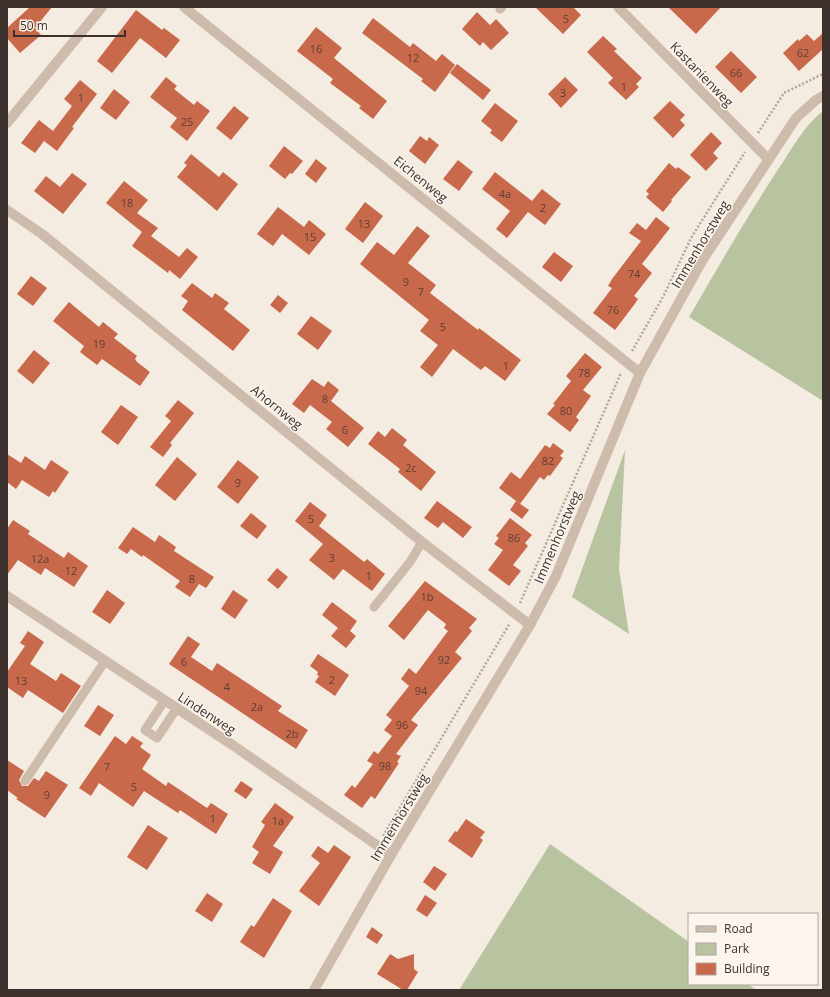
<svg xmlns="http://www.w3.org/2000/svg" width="830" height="997" viewBox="0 0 830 997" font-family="'Open Sans',sans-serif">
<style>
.green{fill:#b8c4a0}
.building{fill:#c8694b}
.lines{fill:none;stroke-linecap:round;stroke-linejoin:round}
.path{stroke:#b9a596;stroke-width:2.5;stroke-dasharray:2 2;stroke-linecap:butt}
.lane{stroke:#cdbbac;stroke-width:9}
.street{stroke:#cdbbac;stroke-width:10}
.labels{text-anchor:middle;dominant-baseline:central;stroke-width:3;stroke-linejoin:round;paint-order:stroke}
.number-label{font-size:11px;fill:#5e3e33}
.street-label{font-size:13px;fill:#3b302b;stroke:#fbf5ee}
</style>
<rect width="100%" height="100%" fill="#f4ebe1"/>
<!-- green -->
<g class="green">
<path d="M 823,111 L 823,401 L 689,317 C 718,267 747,217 779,168 C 792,149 804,125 823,111 Z"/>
<path d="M 625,450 L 619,569 L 629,634 L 572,597 Z"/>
<path d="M 550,844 L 689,942 L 689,984 L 748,984 L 756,990 L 459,990 Z"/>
</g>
<!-- building -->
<g class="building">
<path d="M 30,7 L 52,7 L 35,28 L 41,35 L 20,53 L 7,38 L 7,28 Z"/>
<path d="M 535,7 L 573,7 L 581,15 L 563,34 Z"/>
<path d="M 668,7 L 721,7 L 696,34 Z"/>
<path d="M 136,10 L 162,30 L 164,28 L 180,40 L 166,58 L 140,38 L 112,73 L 97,61 Z"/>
<path d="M 477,12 L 490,25 L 496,19 L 509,33 L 491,50 L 483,42 L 480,46 L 462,29 Z"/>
<path d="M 373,18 L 410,47 L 413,43 L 436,61 L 442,54 L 455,65 L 435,92 L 421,81 L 423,79 L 362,33 Z"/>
<path d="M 316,27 L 342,48 L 334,58 L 387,101 L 373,119 L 359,108 L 361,106 L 330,83 L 333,79 L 297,51 Z"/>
<path d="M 823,33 L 823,49 L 799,71 L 783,53 L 798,39 L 799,41 L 807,34 L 814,41 Z"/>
<path d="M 603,36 L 617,49 L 614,51 L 642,78 L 636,84 L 639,87 L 626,100 L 608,83 L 613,78 L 587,52 Z"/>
<path d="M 731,51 L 757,77 L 741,93 L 715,67 Z"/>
<path d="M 457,64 L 491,90 L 483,100 L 450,73 Z"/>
<path d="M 166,77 L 177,86 L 174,89 L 194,105 L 197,101 L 210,111 L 187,141 L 170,127 L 177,118 L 150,97 Z"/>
<path d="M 565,77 L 578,90 L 561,108 L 548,94 Z"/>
<path d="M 80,80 L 97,94 L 72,127 L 74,128 L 57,151 L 44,141 L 35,153 L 21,143 L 39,120 L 53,131 L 72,106 L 64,99 Z"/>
<path d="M 114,89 L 130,102 L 116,120 L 100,108 Z"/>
<path d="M 670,101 L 685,115 L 680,120 L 685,125 L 673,138 L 653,118 Z"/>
<path d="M 495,103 L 518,121 L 502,142 L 490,133 L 492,130 L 481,121 Z"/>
<path d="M 234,106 L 249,118 L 231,140 L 216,128 Z"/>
<path d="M 711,132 L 722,143 L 713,153 L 718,158 L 706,171 L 690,155 Z"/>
<path d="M 420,136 L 427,141 L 429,137 L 439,145 L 425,164 L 409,151 Z"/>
<path d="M 284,146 L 303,161 L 292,174 L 290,173 L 285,179 L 269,166 Z"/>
<path d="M 191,154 L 219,177 L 223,172 L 238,184 L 217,211 L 177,177 L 187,165 L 184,163 Z"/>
<path d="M 316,159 L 327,168 L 316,183 L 305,174 Z"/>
<path d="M 458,160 L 473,172 L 459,191 L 443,179 Z"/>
<path d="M 669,163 L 676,169 L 678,167 L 691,177 L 671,200 L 672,201 L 663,212 L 646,197 L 649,194 L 646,191 Z"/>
<path d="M 495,172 L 532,201 L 542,189 L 561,204 L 545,225 L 528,212 L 507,238 L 496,229 L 510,211 L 482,189 Z"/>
<path d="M 72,173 L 87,184 L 63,214 L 34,191 L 46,176 L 60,187 Z"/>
<path d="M 124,181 L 148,200 L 137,213 L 158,228 L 151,236 L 179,257 L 187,248 L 198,257 L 180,279 L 169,270 L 168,273 L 132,246 L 142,232 L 106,203 Z"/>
<path d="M 365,202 L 383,216 L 363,243 L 345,229 Z"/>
<path d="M 278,207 L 304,227 L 309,220 L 326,234 L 309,255 L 282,234 L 273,246 L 257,234 Z"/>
<path d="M 656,217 L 670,228 L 642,264 L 652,273 L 634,296 L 638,299 L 634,305 L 615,330 L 593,313 L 612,288 L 608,286 L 612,279 L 641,241 L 629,233 L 637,223 L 646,230 Z"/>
<path d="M 417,226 L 430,236 L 408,263 L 436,285 L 430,293 L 478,330 L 479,328 L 521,360 L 505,381 L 485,366 L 481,370 L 453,349 L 432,377 L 420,367 L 438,345 L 420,331 L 429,320 L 360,264 L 377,242 L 394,255 Z"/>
<path d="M 554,252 L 573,266 L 561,282 L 542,267 Z"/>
<path d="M 31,276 L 47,288 L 33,306 L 17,294 Z"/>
<path d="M 192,283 L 212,298 L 215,293 L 229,303 L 224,309 L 250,330 L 233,351 L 182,310 L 188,301 L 181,296 Z"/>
<path d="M 278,295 L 288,303 L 280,313 L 270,305 Z"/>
<path d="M 69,302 L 99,327 L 103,322 L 118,334 L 114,338 L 137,356 L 135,359 L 137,362 L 150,372 L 140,386 L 102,359 L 97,365 L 80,352 L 84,346 L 53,321 Z"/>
<path d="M 311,316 L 332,331 L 318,350 L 297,334 Z"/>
<path d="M 34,350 L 50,363 L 33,384 L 17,371 Z"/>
<path d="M 585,353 L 602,367 L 583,390 L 591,396 L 576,417 L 579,420 L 570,432 L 547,414 L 555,405 L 553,404 L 571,381 L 566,376 Z"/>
<path d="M 312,379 L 324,387 L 328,381 L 339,390 L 331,401 L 364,428 L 348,447 L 326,429 L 332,422 L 310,405 L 304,413 L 292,404 Z"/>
<path d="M 178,400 L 194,413 L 170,443 L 172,445 L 163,457 L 150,447 L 171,421 L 165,416 Z"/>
<path d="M 121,405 L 138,417 L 118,445 L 101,432 Z"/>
<path d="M 392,428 L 407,440 L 403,445 L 436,472 L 421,491 L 398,472 L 400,469 L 368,444 L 378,431 L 385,437 Z"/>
<path d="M 553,443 L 564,451 L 560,456 L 563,458 L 550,476 L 548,475 L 544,480 L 540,477 L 520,504 L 499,488 L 511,472 L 520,479 L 545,445 L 550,448 Z"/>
<path d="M 7,454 L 21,463 L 25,456 L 45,470 L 51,460 L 69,472 L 55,493 L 53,491 L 49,497 L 22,480 L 16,489 L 7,482 Z"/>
<path d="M 177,457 L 197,474 L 175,501 L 155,485 Z"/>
<path d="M 238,460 L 259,477 L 238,504 L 217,487 Z"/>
<path d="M 437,501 L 472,527 L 463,538 L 443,522 L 438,528 L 424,518 Z"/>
<path d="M 516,501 L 529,510 L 522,519 L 510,510 Z"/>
<path d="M 310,502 L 327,515 L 319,526 L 364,562 L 367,559 L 385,574 L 372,591 L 343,569 L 334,580 L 309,560 L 323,544 L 295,521 Z"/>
<path d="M 251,513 L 267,526 L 257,539 L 240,526 Z"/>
<path d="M 510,518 L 532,535 L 525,543 L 528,546 L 513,565 L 521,571 L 509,586 L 488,570 L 503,550 L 494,544 L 499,538 L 496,536 Z"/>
<path d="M 13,520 L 30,531 L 28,534 L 64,558 L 68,552 L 88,566 L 74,587 L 45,568 L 41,575 L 18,560 L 7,575 L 7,529 Z"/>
<path d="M 133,527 L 155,542 L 159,535 L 176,547 L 174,551 L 214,577 L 206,588 L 199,584 L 190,597 L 175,587 L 180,581 L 143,555 L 142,557 L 131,549 L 127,554 L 118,548 Z"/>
<path d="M 277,568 L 288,577 L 278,589 L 267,580 Z"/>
<path d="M 425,581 L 477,619 L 469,628 L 472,631 L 455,652 L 462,658 L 411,720 L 418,725 L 396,754 L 401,756 L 397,762 L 399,763 L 375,799 L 371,796 L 362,808 L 344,795 L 352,785 L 355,788 L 373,764 L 367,761 L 374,751 L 378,754 L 392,736 L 384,730 L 392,720 L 386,715 L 409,686 L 401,679 L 409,668 L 416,674 L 448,631 L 444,628 L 446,624 L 428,610 L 404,640 L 388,626 Z"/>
<path d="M 107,590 L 125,603 L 110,624 L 92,612 Z"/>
<path d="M 233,590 L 248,600 L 235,619 L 221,609 Z"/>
<path d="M 332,602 L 357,621 L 350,631 L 356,636 L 346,648 L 331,636 L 338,628 L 322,615 Z"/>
<path d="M 28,631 L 44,642 L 30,664 L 56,681 L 61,673 L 81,686 L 63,713 L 28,690 L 23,698 L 7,687 L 7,672 L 25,646 L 20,643 Z"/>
<path d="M 188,636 L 200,644 L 191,657 L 212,671 L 217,663 L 282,706 L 278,711 L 308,730 L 296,749 L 169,664 Z"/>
<path d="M 318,654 L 349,675 L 335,696 L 315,682 L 319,676 L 317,675 L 318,672 L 310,666 Z"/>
<path d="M 98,705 L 114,715 L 100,736 L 84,726 Z"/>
<path d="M 115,736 L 126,744 L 132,736 L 143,743 L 140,747 L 151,755 L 142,769 L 166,786 L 168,782 L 207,808 L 211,803 L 228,814 L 216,834 L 180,810 L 178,813 L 144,791 L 133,807 L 99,783 L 91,796 L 79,788 Z"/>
<path d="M 7,760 L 24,771 L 19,780 L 22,786 L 28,786 L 34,778 L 39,781 L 46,771 L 68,785 L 45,818 L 16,799 L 18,798 L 7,790 Z"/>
<path d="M 241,781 L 253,789 L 246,799 L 234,791 Z"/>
<path d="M 275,803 L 294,817 L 273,846 L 283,852 L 270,874 L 252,863 L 259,852 L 252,847 L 265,825 L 261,822 Z"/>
<path d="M 466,819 L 485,832 L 480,838 L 483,840 L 472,858 L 448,841 L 455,831 L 457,832 Z"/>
<path d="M 148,825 L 168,838 L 147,870 L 127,857 Z"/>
<path d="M 334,845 L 351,857 L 319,906 L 299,891 L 320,863 L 311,856 L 318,846 L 328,853 Z"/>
<path d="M 434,866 L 447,874 L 435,891 L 423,882 Z"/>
<path d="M 207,893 L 223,904 L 212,922 L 195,911 Z"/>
<path d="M 425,895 L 437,903 L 427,917 L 416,910 Z"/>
<path d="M 273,898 L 292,911 L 264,958 L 240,942 L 251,925 L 254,927 Z"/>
<path d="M 372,927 L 383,935 L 377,944 L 366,937 Z"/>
<path d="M 390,954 L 398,959 L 414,954 L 414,969 L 418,972 L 407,990 L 403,990 L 377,974 Z"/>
</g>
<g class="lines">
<!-- path -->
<g class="path">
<path d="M 758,133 L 784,93 L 823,74"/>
<path d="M 632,351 L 664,295 L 691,238 L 745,152"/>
<path d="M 520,603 L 621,373"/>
<path d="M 383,836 L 510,623"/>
</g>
<!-- lane -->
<g class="lane">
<path d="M 500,9 L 502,7"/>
<path d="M 374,607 L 410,562 L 422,542"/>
<path d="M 165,700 L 145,730 L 157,738 L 177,708"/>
<path d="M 25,781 L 105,661"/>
</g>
<!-- street -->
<g class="street">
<path d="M 184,7 L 640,373"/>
<path d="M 618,7 L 768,159"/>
<path d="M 7,123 L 102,7"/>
<path d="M 7,210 L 42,234 L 422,542 L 530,625"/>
<path d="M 7,596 L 234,746 L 391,855"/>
<path d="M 314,990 L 391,855 L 530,625 L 556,576 L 640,373 L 702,261 L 796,118 L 816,100 L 823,96"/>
</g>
</g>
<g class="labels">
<!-- number labels -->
<g class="number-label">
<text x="566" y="18">5</text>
<text x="316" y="48">16</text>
<text x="803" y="52">62</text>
<text x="413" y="57">12</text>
<text x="736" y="72">66</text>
<text x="624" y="86">1</text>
<text x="563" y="92">3</text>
<text x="81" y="97">1</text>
<text x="187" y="121">25</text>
<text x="505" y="193">4a</text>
<text x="127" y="202">18</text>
<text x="543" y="207">2</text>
<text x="364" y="223">13</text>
<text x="310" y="236">15</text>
<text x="634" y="273">74</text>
<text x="406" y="281">9</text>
<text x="421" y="291">7</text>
<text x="613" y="309">76</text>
<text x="443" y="326">5</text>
<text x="99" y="343">19</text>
<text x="506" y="365">1</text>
<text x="584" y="372">78</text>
<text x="325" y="398">8</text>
<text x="566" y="410">80</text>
<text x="345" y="429">6</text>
<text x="548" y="460">82</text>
<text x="411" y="467">2c</text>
<text x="238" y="482">9</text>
<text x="311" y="518">5</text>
<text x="514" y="537">86</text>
<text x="332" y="557">3</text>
<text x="40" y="558">12a</text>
<text x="71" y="570">12</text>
<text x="369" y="575">1</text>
<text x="192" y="578">8</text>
<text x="427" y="596">1b</text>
<text x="444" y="659">92</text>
<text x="184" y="661">6</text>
<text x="332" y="679">2</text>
<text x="21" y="680">13</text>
<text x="227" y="686">4</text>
<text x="421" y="690">94</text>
<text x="257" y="706">2a</text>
<text x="402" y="724">96</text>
<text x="292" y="733">2b</text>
<text x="385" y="765">98</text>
<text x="107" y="766">7</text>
<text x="134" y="786">5</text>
<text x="47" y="794">9</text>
<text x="213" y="818">1</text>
<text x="278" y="820">1a</text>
</g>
<!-- street labels -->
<g class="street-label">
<text transform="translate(702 74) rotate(46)">Kastanienweg</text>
<text transform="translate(421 179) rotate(39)">Eichenweg</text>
<text transform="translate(700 244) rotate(-59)">Immenhorstweg</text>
<text transform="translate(277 407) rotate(39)">Ahornweg</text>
<text transform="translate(557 537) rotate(-67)">Immenhorstweg</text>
<text transform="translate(207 713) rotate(33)">Lindenweg</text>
<text transform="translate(399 817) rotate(-59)">Immenhorstweg</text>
</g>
</g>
<!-- border -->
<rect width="830" height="997" fill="none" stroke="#3b302b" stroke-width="16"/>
<!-- legend -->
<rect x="688" y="913" width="130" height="72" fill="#fbf5ee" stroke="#aea6a0"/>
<rect x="696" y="926" width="20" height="6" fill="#cdbbac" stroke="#aea6a0"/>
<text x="724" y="933" font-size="12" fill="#3b302b">Road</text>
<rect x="696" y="943" width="20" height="12" fill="#b8c4a0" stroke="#aea6a0"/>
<text x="724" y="953" font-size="12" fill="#3b302b">Park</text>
<rect x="696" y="963" width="20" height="12" fill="#c8694b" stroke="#aea6a0"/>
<text x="724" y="973" font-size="12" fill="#3b302b">Building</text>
<!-- scale -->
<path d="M14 30v6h111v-6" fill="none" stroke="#3b302b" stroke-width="2"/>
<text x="20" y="30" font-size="12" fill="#3b302b" stroke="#fbf5ee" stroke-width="3" paint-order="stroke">50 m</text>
</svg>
